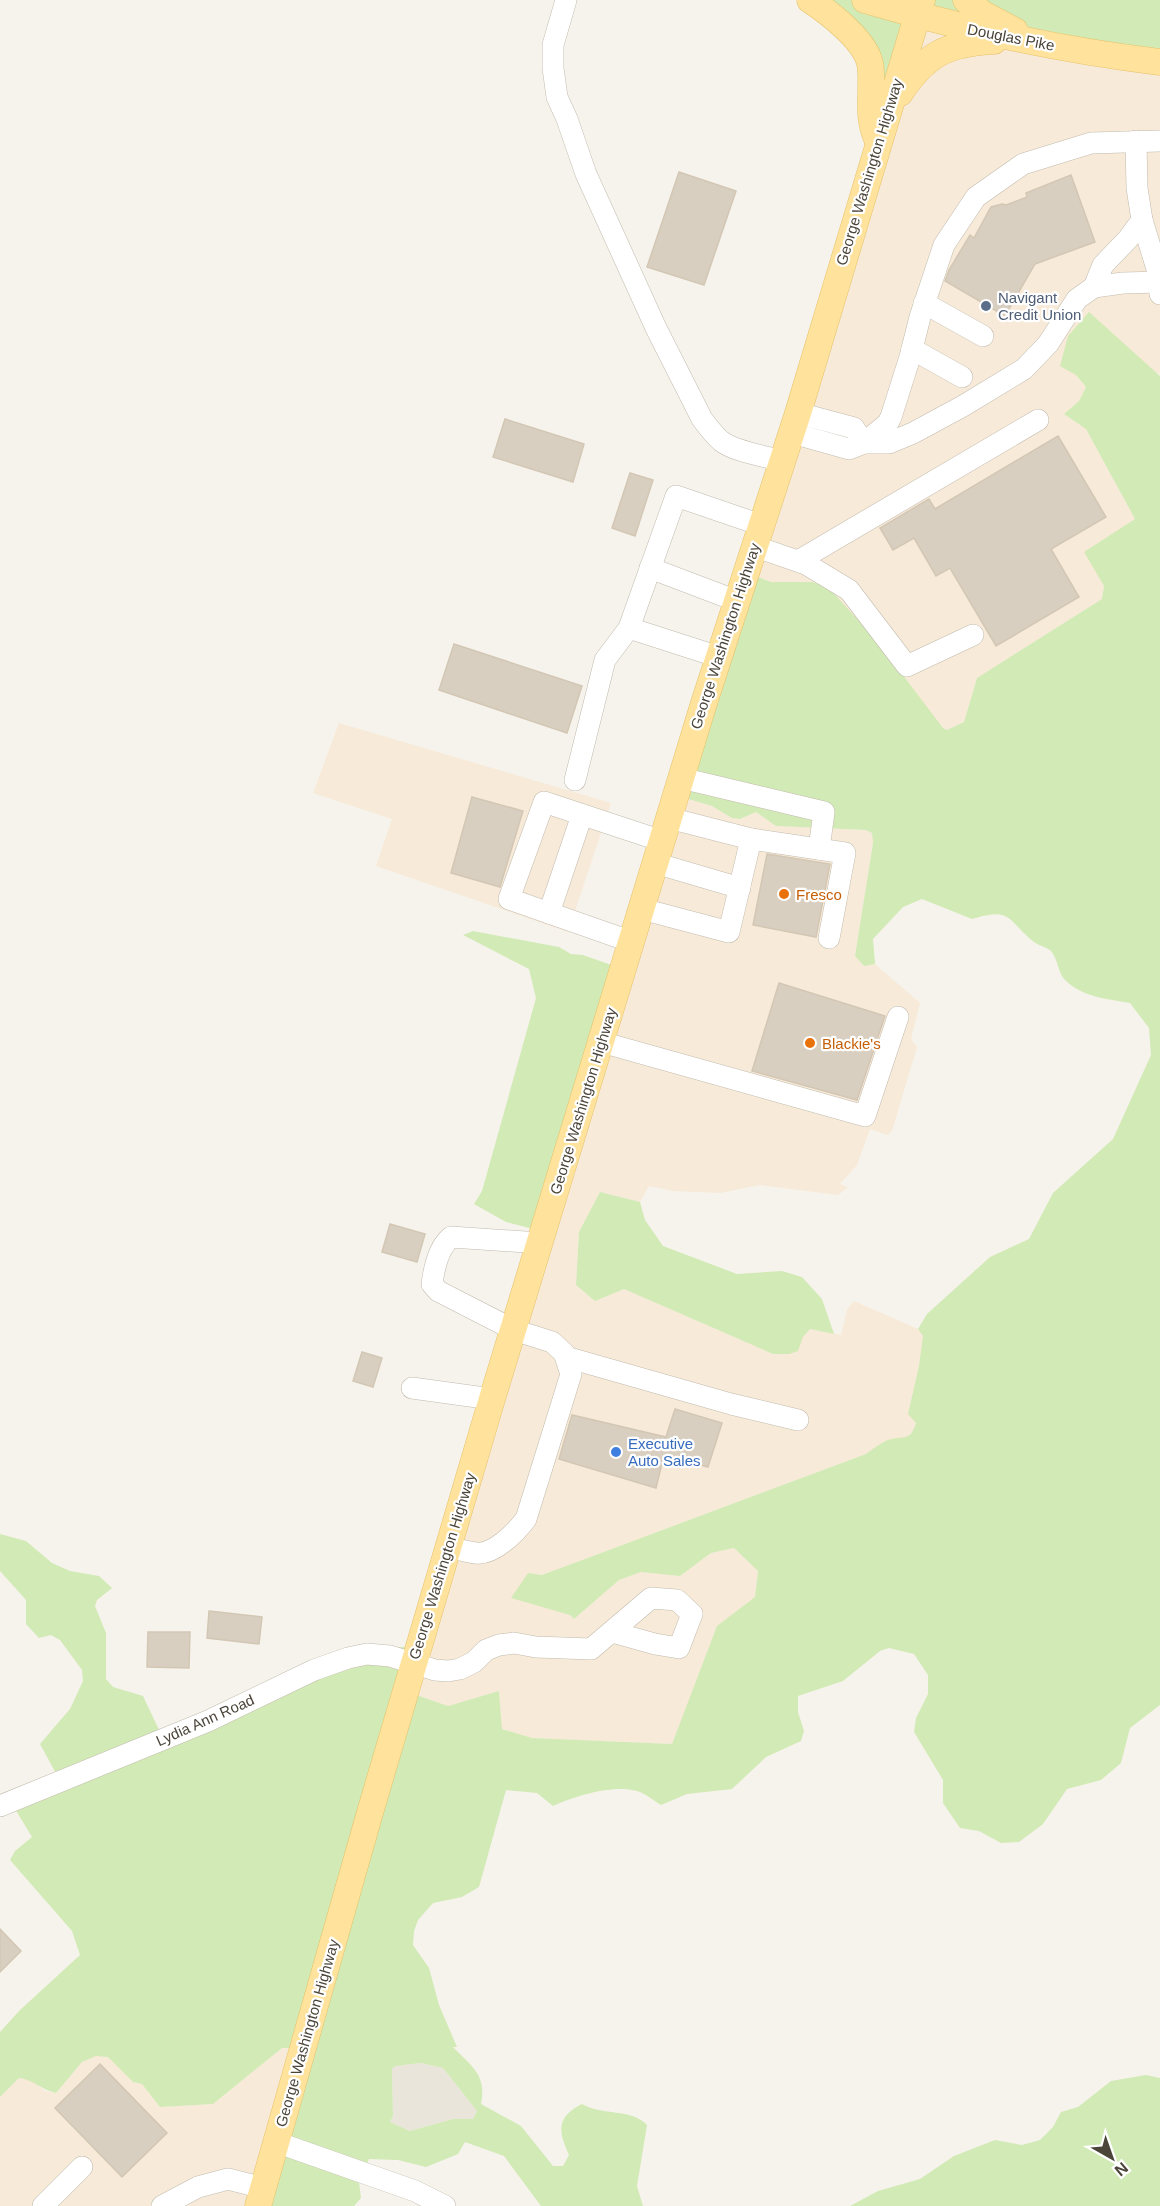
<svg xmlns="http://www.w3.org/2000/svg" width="1160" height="2206" viewBox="0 0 1160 2206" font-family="Helvetica,sans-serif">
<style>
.residential{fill:#eae5da}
.commercial{fill:#f7ead8}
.green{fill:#d2eab5;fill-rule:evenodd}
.building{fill:#d8cfc1;stroke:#d3c7b4;stroke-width:1.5}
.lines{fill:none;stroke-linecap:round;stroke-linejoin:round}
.minor-casing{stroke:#c2bbae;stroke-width:22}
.major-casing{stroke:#e6c16a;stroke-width:27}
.minor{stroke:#fff;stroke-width:21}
.major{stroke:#ffe39c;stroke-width:26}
.service-dot{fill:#5c6f8a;stroke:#fff;stroke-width:2}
.food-dot{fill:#e8710a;stroke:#fff;stroke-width:2}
.shop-dot{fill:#3f7fe0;stroke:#fff;stroke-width:2}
.labels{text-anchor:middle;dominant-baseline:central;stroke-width:4.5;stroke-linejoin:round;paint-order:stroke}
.street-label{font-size:15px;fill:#4b4439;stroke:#fff}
.service-label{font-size:15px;fill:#4e5e75;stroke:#fff;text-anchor:start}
.food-label{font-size:15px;fill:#c56008;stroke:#fff;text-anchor:start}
.shop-label{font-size:15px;fill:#366cbe;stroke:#fff;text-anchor:start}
</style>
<rect width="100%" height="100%" fill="#f6f3ec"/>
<!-- residential -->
<path class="residential" d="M 421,2063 L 443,2068 L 477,2111 L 473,2119 L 453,2119 L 410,2131 L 390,2122 L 393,2116 L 392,2069 L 395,2066 Z"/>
<!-- commercial -->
<g class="commercial">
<path d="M 912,16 L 1160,62 L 1160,376 L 1159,373 L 1076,375 L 1086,387 L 1079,401 L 1064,414 L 1086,429 L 1135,519 L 1085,552 L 1104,586 L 1102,599 L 977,678 L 964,722 L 947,730 L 943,728 L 829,588 L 813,582 L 771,582 L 742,571 Z"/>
<path d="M 339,723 L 611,803 L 568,932 L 376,866 L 392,819 L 313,793 Z"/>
<path d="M 675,795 L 712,806 L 732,818 L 740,819 L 756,812 L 776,826 L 866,830 L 872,833 L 873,843 L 855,956 L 864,966 L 875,964 L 920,1003 L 911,1039 L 917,1047 L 892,1131 L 887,1135 L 870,1129 L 857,1165 L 840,1184 L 848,1187 L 838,1195 L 760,1185 L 720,1193 L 673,1191 L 649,1186 L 640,1202 L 600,1192 L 579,1232 L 576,1285 L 595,1301 L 624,1289 L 773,1354 L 803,1337 L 810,1329 L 841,1335 L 847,1310 L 854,1301 L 918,1329 L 923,1336 L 916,1423 L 913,1431 L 905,1439 L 888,1440 L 866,1454 L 542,1575 L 528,1573 L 574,1619 L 619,1580 L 641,1572 L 680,1576 L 711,1553 L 734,1548 L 758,1571 L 755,1597 L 717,1627 L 672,1744 L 532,1738 L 502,1729 L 499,1691 L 448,1706 L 405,1691 Z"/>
<path d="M 282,2048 L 291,2048 L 255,2206 L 0,2206 L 0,2097 L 19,2078 L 32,2080 L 45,2091 L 56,2093 L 82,2062 L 96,2055 L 108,2057 L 133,2082 L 142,2084 L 160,2107 L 213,2104 Z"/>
</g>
<!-- green -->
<g class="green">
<path d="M 809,0 L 1160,0 L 1160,62 L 912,16 L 883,108 L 871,60 Z"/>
<path d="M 1089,312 L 1160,376 L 1160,1705 L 1130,1728 L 1121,1763 L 1101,1780 L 1067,1789 L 1043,1824 L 1019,1842 L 1001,1843 L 979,1831 L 960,1828 L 943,1803 L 943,1780 L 914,1732 L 916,1718 L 928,1694 L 928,1675 L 914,1654 L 889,1648 L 880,1651 L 843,1681 L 798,1696 L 798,1712 L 804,1731 L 801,1741 L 766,1757 L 732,1789 L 687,1794 L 661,1805 C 654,1801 645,1793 637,1791 C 613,1784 575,1796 553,1806 L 537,1793 L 506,1790 L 479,1887 L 462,1897 L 433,1903 L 418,1920 L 414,1931 L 413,1945 L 429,1968 L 439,2005 L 457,2047 L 453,2047 C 471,2066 487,2074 481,2104 L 521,2126 L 553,2166 L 563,2166 L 569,2155 C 558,2131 556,2117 582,2104 C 603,2116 631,2108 647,2125 L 637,2186 L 643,2206 L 541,2206 L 504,2156 L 465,2142 L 458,2154 L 426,2167 L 398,2160 L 369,2159 L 359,2182 L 361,2198 L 354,2206 L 255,2206 L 291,2048 L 282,2048 L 213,2104 L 160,2107 L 142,2084 L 133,2082 L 108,2057 L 96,2056 L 82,2062 L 56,2093 C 42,2090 34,2080 19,2078 L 0,2097 L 0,2032 L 19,2011 L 80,1955 L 72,1931 L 10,1860 L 15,1851 L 32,1837 L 12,1804 L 59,1779 L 40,1744 L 70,1709 L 83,1681 L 82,1670 L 60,1640 L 51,1635 L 39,1638 L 26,1624 L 26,1600 L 0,1571 L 0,1534 L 26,1541 L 52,1563 L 70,1571 L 99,1576 L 112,1588 L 97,1600 L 95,1606 L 106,1633 L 106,1679 L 113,1687 L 143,1696 L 160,1732 L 363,1648 L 407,1647 L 405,1691 L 448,1706 L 499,1691 L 502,1729 L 532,1738 L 672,1744 L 717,1626 L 755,1597 L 758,1571 L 734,1548 L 711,1553 L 680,1576 L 641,1572 L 619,1580 L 574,1619 L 570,1615 L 511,1598 L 528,1573 L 542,1575 L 866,1454 C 872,1450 880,1443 888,1440 C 902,1435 910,1443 916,1423 L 908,1414 L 919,1366 L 923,1336 L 918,1329 L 927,1314 L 990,1257 L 1029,1239 L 1053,1193 L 1113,1139 L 1151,1055 L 1149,1028 L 1130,1003 C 1107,999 1082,997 1065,980 C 1058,973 1058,959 1051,951 C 1047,947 1039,946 1034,942 C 1007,921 1013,906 972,919 L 922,899 L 903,907 L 873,939 L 875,964 L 864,966 L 855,956 L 873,843 L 872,833 L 866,830 L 776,826 L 756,812 L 740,819 L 732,818 L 712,806 L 675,795 L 742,571 L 771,582 L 813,582 L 829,588 L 877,641 L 943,728 L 947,730 L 964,722 L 977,678 L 1102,599 L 1104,586 L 1084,552 L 1135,519 L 1086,429 L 1064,414 L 1079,401 L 1086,387 L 1076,375 L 1060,366 L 1068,336 ZM 421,2063 L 443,2068 L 477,2111 L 473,2119 L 453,2119 L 410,2131 L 390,2122 L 393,2116 L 392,2069 L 395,2066 Z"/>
<path d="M 473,931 L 559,947 L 571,954 L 583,955 L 620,968 L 537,1230 L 506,1222 L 474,1204 L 482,1191 L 536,998 L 529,969 L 463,935 Z"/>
<path d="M 600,1192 L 640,1202 L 645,1220 L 663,1246 L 737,1274 L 782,1271 L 802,1277 L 822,1299 L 834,1334 L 810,1329 L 803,1337 L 798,1351 L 789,1354 L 773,1354 L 624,1289 L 595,1301 L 576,1285 L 579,1232 Z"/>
<path d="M 1146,2075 L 1160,2078 L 1160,2206 L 850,2206 L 878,2191 L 920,2179 L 954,2156 L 995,2140 L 1022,2145 L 1040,2140 L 1053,2127 L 1061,2112 L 1078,2107 L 1111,2081 Z"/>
</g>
<!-- building -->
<g class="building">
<path d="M 679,172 L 736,191 L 704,285 L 647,267 Z"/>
<path d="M 1071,175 L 1095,242 L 1035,264 L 1005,316 L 945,281 L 949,270 L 970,235 L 974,238 L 991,207 L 1002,204 L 1006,205 L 1027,197 L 1026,193 Z"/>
<path d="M 505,419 L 584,444 L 573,482 L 493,457 Z"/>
<path d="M 1058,436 L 1106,517 L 1051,549 L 1079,597 L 996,646 L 950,568 L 936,576 L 914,538 L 893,550 L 880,528 L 929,499 L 935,509 Z"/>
<path d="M 630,473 L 653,480 L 635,536 L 612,528 Z"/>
<path d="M 454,644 L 582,686 L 567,733 L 439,690 Z"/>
<path d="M 472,797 L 523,811 L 500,887 L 451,873 Z"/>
<path d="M 767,854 L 830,864 L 816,937 L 753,925 Z"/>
<path d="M 779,983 L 885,1016 L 857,1100 L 752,1071 Z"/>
<path d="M 390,1224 L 425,1234 L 417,1262 L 382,1252 Z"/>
<path d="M 362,1352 L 382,1358 L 373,1387 L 353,1381 Z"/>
<path d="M 675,1409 L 722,1423 L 708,1467 L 664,1455 L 656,1488 L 559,1459 L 572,1415 L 666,1437 Z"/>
<path d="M 209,1611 L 262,1617 L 259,1644 L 207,1638 Z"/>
<path d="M 148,1632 L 190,1632 L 189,1668 L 147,1667 Z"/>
<path d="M 0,1929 L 21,1951 L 0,1972 Z"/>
<path d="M 100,2064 L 167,2133 L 122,2177 L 55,2108 Z"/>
</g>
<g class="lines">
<defs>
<g id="minor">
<path d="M 566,0 L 553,45 L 553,68 L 557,97 L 567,119 L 586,174 L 656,328 L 702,419 C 708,427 714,435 721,441 C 735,452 765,456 782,461"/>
<path d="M 1136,141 L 1137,188 L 1142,220 L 1157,269 L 1160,294"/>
<path d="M 1094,287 L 1103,265 L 1128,239 L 1142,220"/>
<path d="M 924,303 L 983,336"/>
<path d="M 912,349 L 962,377"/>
<path d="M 792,433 L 849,449 L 864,443 L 854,428 L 798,413"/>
<path d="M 864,443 L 888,423 L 891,417 L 910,357 L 920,317 L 944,245 L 976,197 L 1023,164 L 1091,143 L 1160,141"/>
<path d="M 864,443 L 889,443 L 913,433 L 963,406 L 1024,369 L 1048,344 L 1077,299 L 1094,287 L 1123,283 L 1160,282"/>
<path d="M 754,546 L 806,564 L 849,590 L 907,666 L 973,635"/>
<path d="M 798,561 L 1038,420"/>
<path d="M 650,568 L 737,601"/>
<path d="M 629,628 L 719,657"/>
<path d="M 681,778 L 824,812 L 819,849"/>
<path d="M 575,780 L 605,660 L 629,628 L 676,496 L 761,525"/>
<path d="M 669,818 L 751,839"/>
<path d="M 655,863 L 740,888"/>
<path d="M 642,909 L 729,932 L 751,839 L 845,853 L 829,938"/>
<path d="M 549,913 L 582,815"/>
<path d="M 632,942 L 509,899 L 544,802 L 662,841"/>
<path d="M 601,1042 L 865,1116 L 898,1017"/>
<path d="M 566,1357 L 731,1404 L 798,1420"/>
<path d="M 412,1388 L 492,1399"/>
<path d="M 448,1547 C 457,1549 467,1552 476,1553 C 494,1555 516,1532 526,1519 L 571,1374 L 564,1353 L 552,1342 L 514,1330 L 438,1291 L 432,1284 C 434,1268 439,1247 451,1237 L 540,1243"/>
<path d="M 0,1806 L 208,1721 L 314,1670 L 348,1658 L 367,1654 L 390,1656 L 435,1670 L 448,1671 L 460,1669 L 474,1662 L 486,1650 L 499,1645 L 514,1643 L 536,1647 L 591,1649 L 651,1598 L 677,1600 L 692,1614 L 679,1648 L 655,1644 L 612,1632"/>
<path d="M 276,2142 L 415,2191 L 445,2206"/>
<path d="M 43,2206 L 82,2167"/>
<path d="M 162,2206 L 198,2187 L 228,2179 L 263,2188"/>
</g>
<g id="major">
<path d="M 810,0 C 828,12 862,38 869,60 C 872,69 871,79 871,88 C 871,107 869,121 877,139"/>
<path d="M 865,0 C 963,29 1059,50 1160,62"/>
<path d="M 966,0 L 983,14 L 1015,31"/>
<path d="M 900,93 C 925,55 947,43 994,41"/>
<path d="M 258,2206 L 371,1809 L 492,1399 L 703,706 L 798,413 L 922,0"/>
</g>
</defs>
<!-- minor casing -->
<use href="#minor" class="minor-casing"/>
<!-- major casing -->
<use href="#major" class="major-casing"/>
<!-- minor -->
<use href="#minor" class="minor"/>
<!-- major -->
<use href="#major" class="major"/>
</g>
<!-- markers -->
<circle class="service-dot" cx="986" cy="306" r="6"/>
<g class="food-dot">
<circle cx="784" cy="894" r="6"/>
<circle cx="810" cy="1043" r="6"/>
</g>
<circle class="shop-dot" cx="616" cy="1452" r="6"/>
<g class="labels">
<!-- street labels -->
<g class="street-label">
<text transform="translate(1011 37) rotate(11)">Douglas Pike</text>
<text transform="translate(869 172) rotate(-73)">George Washington Highway</text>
<text transform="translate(725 636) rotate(-72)">George Washington Highway</text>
<text transform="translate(583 1101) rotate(-73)">George Washington Highway</text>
<text transform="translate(442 1566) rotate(-73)">George Washington Highway</text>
<text transform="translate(205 1720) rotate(-24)">Lydia Ann Road</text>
<text transform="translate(307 2033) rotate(-74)">George Washington Highway</text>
</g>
<!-- service labels -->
<g class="service-label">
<text x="998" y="297">Navigant<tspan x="998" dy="17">Credit Union</tspan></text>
</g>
<!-- food labels -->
<g class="food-label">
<text x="796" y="894">Fresco</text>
<text x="822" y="1043">Blackie's</text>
</g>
<!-- shop labels -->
<g class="shop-label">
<text x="628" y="1443">Executive<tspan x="628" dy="17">Auto Sales</tspan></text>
</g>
</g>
<!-- north arrow -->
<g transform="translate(1112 2158) rotate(140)" stroke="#ffffff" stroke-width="4.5" paint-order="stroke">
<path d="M0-4.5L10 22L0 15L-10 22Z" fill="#4b4439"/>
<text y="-9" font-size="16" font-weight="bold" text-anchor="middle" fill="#4b4439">N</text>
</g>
</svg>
